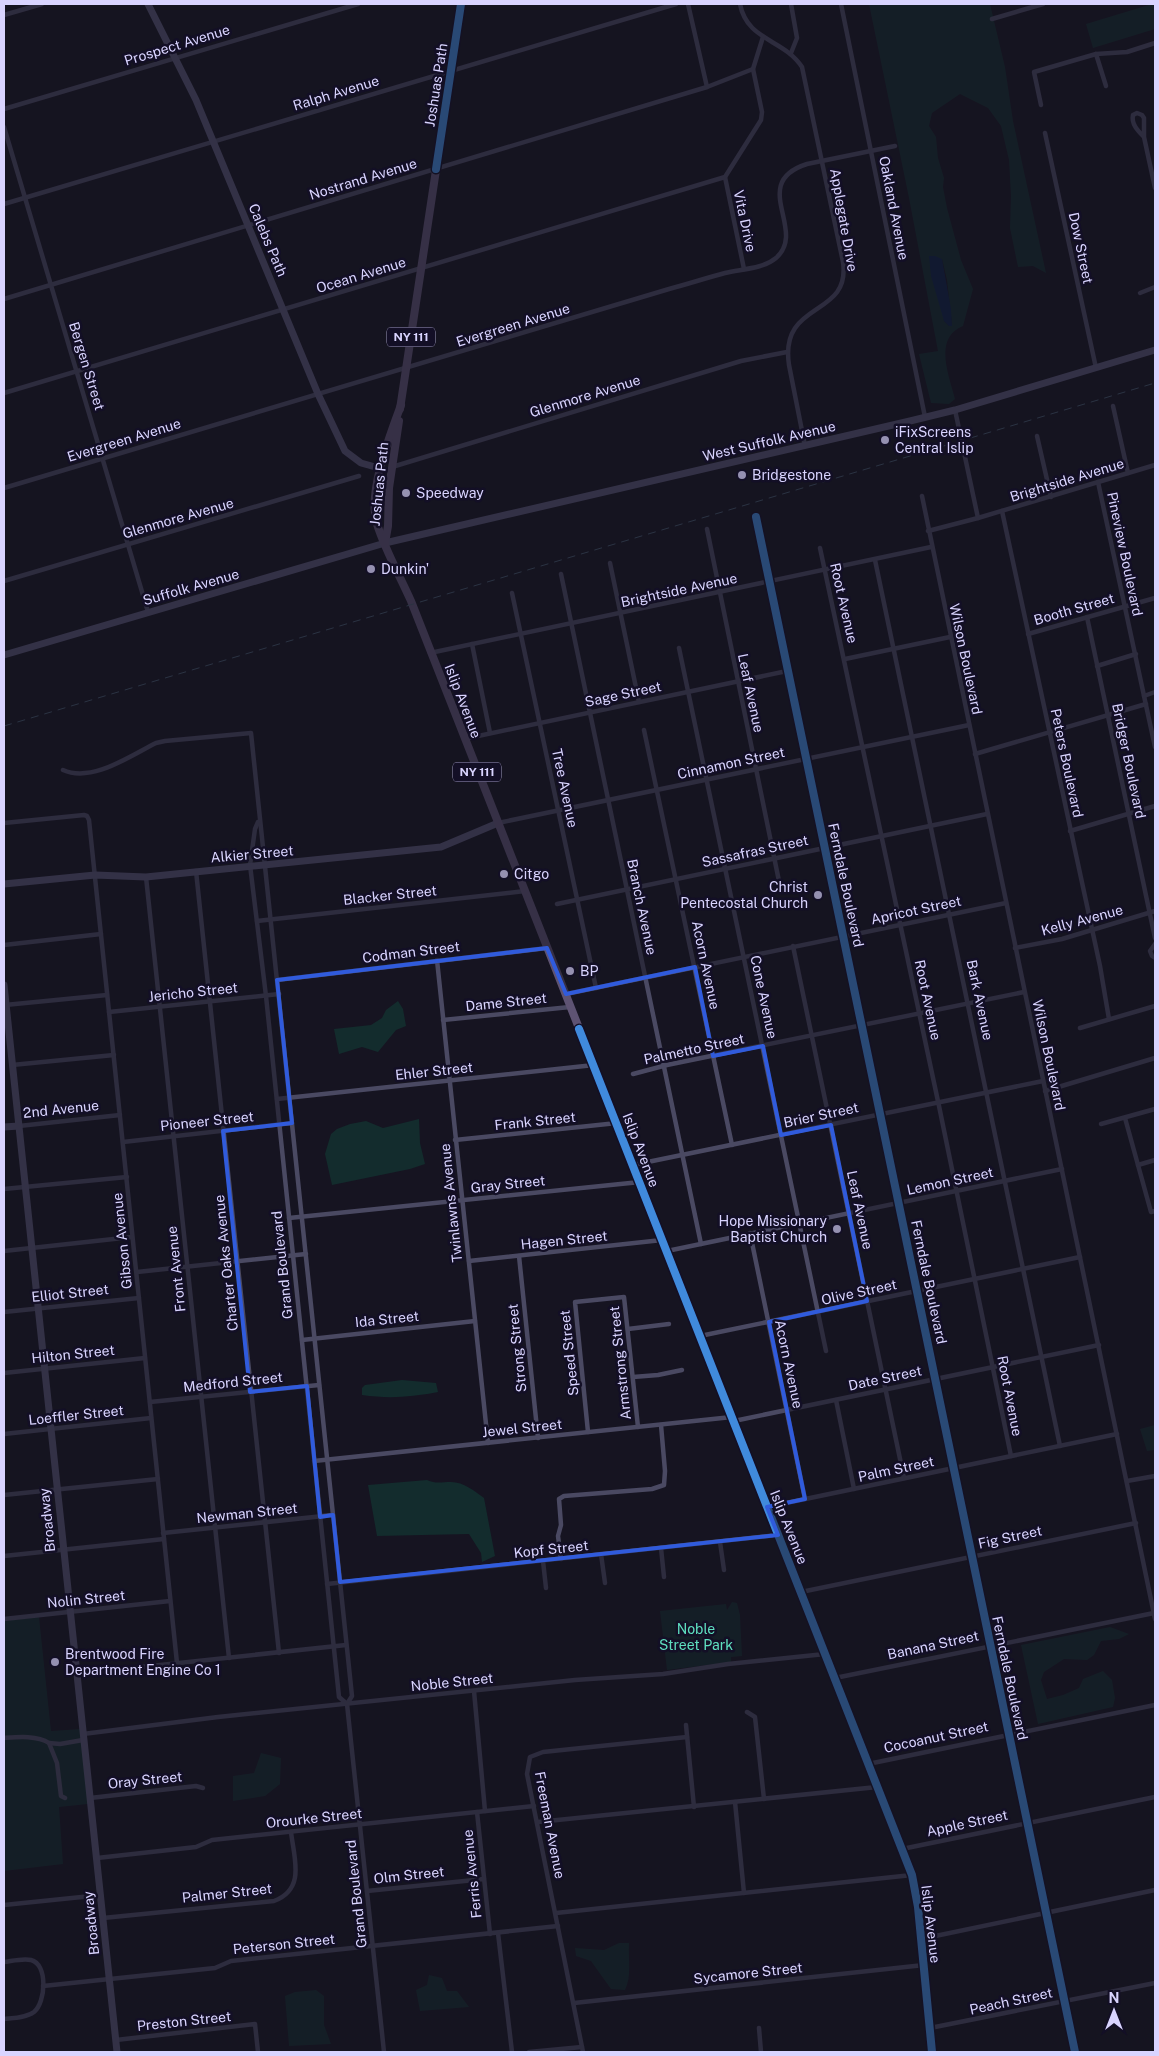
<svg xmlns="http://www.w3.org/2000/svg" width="1159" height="2056" viewBox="0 0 1159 2056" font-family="'Public Sans',sans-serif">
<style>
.green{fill:#132c2d;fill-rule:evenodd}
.water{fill:#0d2144}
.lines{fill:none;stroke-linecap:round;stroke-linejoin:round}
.street{stroke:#4a4962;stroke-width:4.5}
.secondary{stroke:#575674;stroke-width:7}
.primary{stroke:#5e5373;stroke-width:8}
.rail{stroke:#43596b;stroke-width:1;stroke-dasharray:8 6;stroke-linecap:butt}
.cycleway-casing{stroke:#130f26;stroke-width:11}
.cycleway{stroke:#408adc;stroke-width:8}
.marked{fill:none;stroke:#305bdc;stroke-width:4;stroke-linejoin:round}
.poi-dot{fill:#9591b1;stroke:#130f26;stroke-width:2}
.labels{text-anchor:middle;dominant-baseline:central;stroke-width:5;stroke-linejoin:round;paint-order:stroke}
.shield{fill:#130f26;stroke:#9e99be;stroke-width:1}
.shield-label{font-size:12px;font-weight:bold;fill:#d9d4ff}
.street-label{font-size:14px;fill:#d9d4ff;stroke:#130f26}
.poi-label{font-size:14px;fill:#d9d4ff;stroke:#130f26;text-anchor:start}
.park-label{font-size:14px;fill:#5fe0c0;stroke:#130f26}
</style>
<rect width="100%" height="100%" fill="#161421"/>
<!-- green -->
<g class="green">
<path d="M 869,4 L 990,4 L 1005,67 L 1013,121 L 1046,273 L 1033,266 L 1018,267 L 1010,228 L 1011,196 L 1009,160 L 1001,126 L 988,108 L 960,94 L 932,113 L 929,126 L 936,137 L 938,158 L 944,178 L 943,187 L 947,208 L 961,260 L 973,289 L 963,326 C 933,338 949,375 955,399 L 949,404 L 931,403 L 919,354 L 938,351 L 909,198 ZM 942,259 L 947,280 L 952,325 L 949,326 L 944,321 Z"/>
<path d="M 1152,4 L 1155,4 L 1155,29 L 1093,48 L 1086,24 Z"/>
<path d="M 398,1001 L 403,1009 L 406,1026 L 396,1030 L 378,1052 L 362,1047 L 339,1054 L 334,1029 L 371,1025 L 382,1018 L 386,1010 Z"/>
<path d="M 419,1119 L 420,1143 L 425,1164 L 410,1169 L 332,1185 L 325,1154 L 331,1134 L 337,1129 L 350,1124 L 366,1121 L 383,1128 Z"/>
<path d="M 402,1380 L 436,1383 L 438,1392 C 410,1397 390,1399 362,1395 L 362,1388 L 365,1385 Z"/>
<path d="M 1155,1425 L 1155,1450 L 1147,1451 L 1140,1429 Z"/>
<path d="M 427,1480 C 436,1484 441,1482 451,1482 C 464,1482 474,1491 484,1498 L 495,1556 L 482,1562 L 481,1553 L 469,1534 L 377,1536 L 368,1485 Z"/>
<path d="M 732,1602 L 737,1603 L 740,1615 L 742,1656 L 731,1657 L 731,1662 L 667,1670 L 660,1611 L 726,1604 L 727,1610 Z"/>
<path d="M 39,1617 L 51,1731 L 81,1729 L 88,1804 L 59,1807 L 63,1864 L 4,1871 L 4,1621 Z"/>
<path d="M 1110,1627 L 1129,1634 L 1119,1639 L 1101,1641 L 1094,1655 L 1087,1660 L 1064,1659 L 1044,1672 L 1041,1680 L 1047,1699 L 1063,1695 L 1079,1688 L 1083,1679 L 1103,1671 L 1112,1680 L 1115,1698 L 1113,1707 L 1038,1724 L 1021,1645 Z"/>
<path d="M 261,1753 L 281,1758 L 280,1784 L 265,1796 L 233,1801 L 233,1776 L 254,1773 Z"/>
<path d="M 619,1943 L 629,1943 C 628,1959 632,1976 625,1990 L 611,1989 L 591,1961 L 576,1956 L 575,1948 L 604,1950 Z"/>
<path d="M 429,1975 L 442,1978 L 447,1991 L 457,1991 L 469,2007 L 420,2011 L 416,1990 L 427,1985 Z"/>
<path d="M 316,1990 L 324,1996 L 324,2025 L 331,2044 L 289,2046 L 285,1996 L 295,1992 Z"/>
</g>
<!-- water -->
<path class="water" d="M 929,256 L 935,256 L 942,259 L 951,309 L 952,326 L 949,326 L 944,321 L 931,276 Z"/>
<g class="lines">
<!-- street -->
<g class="street">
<path d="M 688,4 L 707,87"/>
<path d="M 740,4 C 747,41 784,39 802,67 L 843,262 C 851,319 779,299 789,365 L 805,446"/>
<path d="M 791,4 L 797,38 L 791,53"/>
<path d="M 841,4 L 925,417"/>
<path d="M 4,15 L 42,4"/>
<path d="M 992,19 L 1043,4"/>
<path d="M 1096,54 L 1106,86"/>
<path d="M 1041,105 L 1034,72 L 1096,54 L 1127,52 L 1155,43"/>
<path d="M 4,109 L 358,4"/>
<path d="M 4,127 L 148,612"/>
<path d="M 1045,133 L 1096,368"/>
<path d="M 1144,137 C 1138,131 1131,124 1133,115 L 1137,113 L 1142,115 L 1144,118 L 1144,137 L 1155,188"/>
<path d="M 4,204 L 676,4"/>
<path d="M 744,269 L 725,177 L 761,120 L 762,112 L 753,69"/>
<path d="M 1140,293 L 1155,287"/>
<path d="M 4,299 L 707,87 L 753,69 L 763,37"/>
<path d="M 4,393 L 725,177"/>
<path d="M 1113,406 L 1128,473"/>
<path d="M 955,410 L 978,518"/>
<path d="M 1037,436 L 1051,497"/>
<path d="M 392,467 L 741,361 L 787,352"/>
<path d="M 1098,482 L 1155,747"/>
<path d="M 4,488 L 669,289 C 688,284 706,278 725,273 C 741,269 763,269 776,258 C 808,230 748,183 807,164 L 895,146"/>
<path d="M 922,496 L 1155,1619"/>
<path d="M 1002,511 L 1100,966 L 1109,1019"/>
<path d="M 756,517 L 1075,2052"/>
<path d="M 707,529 L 781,891"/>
<path d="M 928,531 L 978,518 L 1155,465"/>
<path d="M 820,548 L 939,1106 L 1011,1456"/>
<path d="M 875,560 L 1060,1446"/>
<path d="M 610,563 L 639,702"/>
<path d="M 561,574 L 701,1244"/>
<path d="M 4,581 L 359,476"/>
<path d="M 512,593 L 596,988"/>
<path d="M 1087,617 L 1155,938"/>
<path d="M 1028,634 L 1155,598"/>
<path d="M 472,644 L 490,733"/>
<path d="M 679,648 L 826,1351"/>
<path d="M 430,653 L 931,547"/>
<path d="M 845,659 L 950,637"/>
<path d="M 1097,666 L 1136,654"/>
<path d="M 1144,696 L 1155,692"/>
<path d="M 644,730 L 732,1145"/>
<path d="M 464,739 L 787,671"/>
<path d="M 975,754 L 1146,704"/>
<path d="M 63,770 C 92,783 130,756 156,743 L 165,741 L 251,733 L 352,1696 L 347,1704 L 384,2052"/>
<path d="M 258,822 L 255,829 L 250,865 L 266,996 L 339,1697 L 347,1704"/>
<path d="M 4,823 L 84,815 L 87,816 L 89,820 L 177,1663"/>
<path d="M 498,823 L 969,725"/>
<path d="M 1070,831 L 1155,806"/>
<path d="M 196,871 L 279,1653"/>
<path d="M 146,877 L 229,1658"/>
<path d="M 557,904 L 987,814"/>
<path d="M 257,921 L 525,891"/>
<path d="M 1155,944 L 1150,951 L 1152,956 L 1155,958"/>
<path d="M 4,945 L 101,934"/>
<path d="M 793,946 L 904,1478"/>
<path d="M 1015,948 L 1062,939 L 1155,911"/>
<path d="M 437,960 L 488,1443"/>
<path d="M 277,980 L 547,948"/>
<path d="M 566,994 L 1006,903"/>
<path d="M 5,1005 L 107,995"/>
<path d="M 109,1012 L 279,994"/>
<path d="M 443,1020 L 570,1007"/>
<path d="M 1080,1028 L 1155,1006"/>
<path d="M 12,1065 L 114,1055"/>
<path d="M 633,1074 L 667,1065 L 1024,992"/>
<path d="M 1045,1091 L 1155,1058"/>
<path d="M 277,1099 L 594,1065"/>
<path d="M 1125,1118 L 1151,1212 L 1155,1211"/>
<path d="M 1101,1124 L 1155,1109"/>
<path d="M 19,1126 L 120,1115"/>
<path d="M 455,1140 L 617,1123"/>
<path d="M 123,1142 L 292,1123"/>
<path d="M 633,1165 L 1043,1081"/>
<path d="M 1138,1165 L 1155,1160"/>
<path d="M 4,1189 L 127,1177"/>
<path d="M 289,1218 L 640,1182"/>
<path d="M 750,1233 L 805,1499"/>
<path d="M 4,1251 L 132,1237"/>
<path d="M 667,1251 L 1062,1169"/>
<path d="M 519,1256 L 538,1438"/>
<path d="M 469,1261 L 662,1240"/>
<path d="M 137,1272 L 306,1254"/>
<path d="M 4,1312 L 139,1298"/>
<path d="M 628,1329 L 669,1324"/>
<path d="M 700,1336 L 1080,1257"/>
<path d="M 302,1340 L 475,1321"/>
<path d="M 4,1373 L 145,1358"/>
<path d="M 633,1377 L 658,1375 L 682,1370"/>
<path d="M 836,1400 L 854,1489"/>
<path d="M 150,1402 L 319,1385"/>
<path d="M 734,1421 L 1099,1345"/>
<path d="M 588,1432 L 575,1302 L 624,1297 L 638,1427"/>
<path d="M 4,1434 L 151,1418"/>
<path d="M 314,1461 L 732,1417"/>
<path d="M 1127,1481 L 1155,1476"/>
<path d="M 4,1495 L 158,1479"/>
<path d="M 767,1507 L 1117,1434"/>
<path d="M 163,1533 L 333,1515"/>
<path d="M 720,1542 L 724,1570"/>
<path d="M 661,1548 L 664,1577"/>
<path d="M 601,1554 L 605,1583"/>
<path d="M 4,1556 L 164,1539"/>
<path d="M 561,1559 L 558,1536 L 561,1525 L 559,1499 L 564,1496 L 652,1489 L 664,1485 L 665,1471 L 661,1425"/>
<path d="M 543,1561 L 546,1588"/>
<path d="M 327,1584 L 778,1535"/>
<path d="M 801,1592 L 1136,1523"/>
<path d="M 4,1619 L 170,1601"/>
<path d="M 76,1674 L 346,1645"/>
<path d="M 835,1678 L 1154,1613"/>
<path d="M 474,1691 L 485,1811"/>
<path d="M 747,1712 L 755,1717 L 764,1799"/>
<path d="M 686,1725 L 694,1807"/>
<path d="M 83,1734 L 218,1717 L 575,1680 L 663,1674 L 728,1664 L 825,1654"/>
<path d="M 4,1738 C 17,1737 37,1735 49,1743 L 57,1763 L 61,1796 L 65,1798"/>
<path d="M 49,1743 L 60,1744 L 83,1740"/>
<path d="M 868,1764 L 1155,1705"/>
<path d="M 90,1798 L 196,1786 L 203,1788"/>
<path d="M 735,1802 L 744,1893"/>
<path d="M 477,1812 L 490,1934"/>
<path d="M 538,1822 L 877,1787"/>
<path d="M 902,1849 L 1155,1797"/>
<path d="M 97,1858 L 196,1847 L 212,1840 L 534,1806"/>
<path d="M 367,1891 L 484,1879"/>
<path d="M 4,1905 L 101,1895"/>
<path d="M 556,1913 L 912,1875"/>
<path d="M 103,1918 L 274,1901 C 306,1889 294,1858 291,1832"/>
<path d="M 498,1933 L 512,2052"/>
<path d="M 921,1939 L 1155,1890"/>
<path d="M 4,1962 C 12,1961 23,1958 31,1960 C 48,1964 46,2002 34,2012 C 26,2018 13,2018 4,2019"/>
<path d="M 43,1986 L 215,1968 L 231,1961 L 558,1926"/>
<path d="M 574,2003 L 924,1965"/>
<path d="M 759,2028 L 761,2052"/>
<path d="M 930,2028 L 1155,1983"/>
<path d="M 116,2040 L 255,2024 L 258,2052"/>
<path d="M 529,2052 L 582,2047"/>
<path d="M 583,2052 L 527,1774 L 530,1757 L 543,1752 L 687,1737"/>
</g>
<!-- secondary -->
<g class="secondary">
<path d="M 148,4 L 196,100 L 318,394 L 345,451 L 361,463 L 379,468"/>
<path d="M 4,655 L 385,543 L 910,421 L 955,410 L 1155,350"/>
<path d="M 4,884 L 95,875 L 146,877 L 441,847 L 498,823"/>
<path d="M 4,985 L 117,2052"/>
<path d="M 4,1127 L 19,1126"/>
</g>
<!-- primary -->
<g class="primary">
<path d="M 401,405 C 390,435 367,493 377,524 C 385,550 400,576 411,601 L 912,1875 L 918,1907 L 932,2052"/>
<path d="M 400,409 L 461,4"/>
<path d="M 385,543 L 388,526 L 389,488 L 399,421"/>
</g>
<!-- rail -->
<path class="rail" d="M 4,726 L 1155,383"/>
<defs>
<g id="cycleway">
<path d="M 436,169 L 461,4"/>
<path d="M 756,517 L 1075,2052"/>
<path d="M 579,1029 L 912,1875 L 918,1907 L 932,2052"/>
</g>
</defs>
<!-- cycleway casing -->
<use href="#cycleway" class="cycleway-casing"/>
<!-- cycleway -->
<use href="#cycleway" class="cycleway"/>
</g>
<!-- marked area -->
<path d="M0 0H1159V2056H0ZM 547,948 L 566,994 L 695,967 L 713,1056 L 763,1046 L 781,1135 L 831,1125 L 867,1301 L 769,1322 L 805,1499 L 767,1507 L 778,1535 L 340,1582 L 333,1515 L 320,1517 L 307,1386 L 250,1392 L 223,1131 L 292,1123 L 277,980 Z" fill="#161421" fill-opacity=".55" fill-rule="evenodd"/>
<path class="marked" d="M 547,948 L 566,994 L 695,967 L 713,1056 L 763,1046 L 781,1135 L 831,1125 L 867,1301 L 769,1322 L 805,1499 L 767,1507 L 778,1535 L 340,1582 L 333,1515 L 320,1517 L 307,1386 L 250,1392 L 223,1131 L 292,1123 L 277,980 Z"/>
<!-- markers -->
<g class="poi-dot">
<circle cx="885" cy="440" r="5"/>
<circle cx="742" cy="475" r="5"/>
<circle cx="406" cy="493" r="5"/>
<circle cx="371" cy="569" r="5"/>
<circle cx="504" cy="874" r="5"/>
<circle cx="818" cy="895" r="5"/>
<circle cx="570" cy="971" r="5"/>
<circle cx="837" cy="1229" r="5"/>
<circle cx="55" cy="1662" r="5"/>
</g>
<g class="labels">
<!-- shield labels -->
<g class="shield">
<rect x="387" y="327.5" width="48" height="19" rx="4"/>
<rect x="453" y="762.5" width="48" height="19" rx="4"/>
</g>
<g class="shield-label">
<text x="411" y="337">NY 111</text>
<text x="477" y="772">NY 111</text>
</g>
<!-- street labels -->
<g class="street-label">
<text transform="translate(177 45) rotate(-17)">Prospect Avenue</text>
<text transform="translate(436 85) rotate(-81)">Joshuas Path</text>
<text transform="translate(336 93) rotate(-17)">Ralph Avenue</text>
<text transform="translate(363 179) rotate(-17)">Nostrand Avenue</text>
<text transform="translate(894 208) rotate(79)">Oakland Avenue</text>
<text transform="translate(844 220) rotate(80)">Applegate Drive</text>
<text transform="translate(745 221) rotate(78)">Vita Drive</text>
<text transform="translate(268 240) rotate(67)">Calebs Path</text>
<text transform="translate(1081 248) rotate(78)">Dow Street</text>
<text transform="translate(361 275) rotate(-17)">Ocean Avenue</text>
<text transform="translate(513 325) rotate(-17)">Evergreen Avenue</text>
<text transform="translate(87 366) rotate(73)">Bergen Street</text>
<text transform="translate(585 396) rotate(-17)">Glenmore Avenue</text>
<text transform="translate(124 440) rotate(-17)">Evergreen Avenue</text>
<text transform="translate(769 441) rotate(-13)">West Suffolk Avenue</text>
<text transform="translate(1067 480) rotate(-17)">Brightside Avenue</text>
<text transform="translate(379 484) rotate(-84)">Joshuas Path</text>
<text transform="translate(178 518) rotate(-16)">Glenmore Avenue</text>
<text transform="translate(1125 554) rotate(78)">Pineview Boulevard</text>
<text transform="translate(191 587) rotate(-16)">Suffolk Avenue</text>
<text transform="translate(679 590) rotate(-12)">Brightside Avenue</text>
<text transform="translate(844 603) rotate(77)">Root Avenue</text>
<text transform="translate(1074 609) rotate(-16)">Booth Street</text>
<text transform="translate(966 659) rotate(78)">Wilson Boulevard</text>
<text transform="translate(751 693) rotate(78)">Leaf Avenue</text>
<text transform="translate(623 694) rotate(-12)">Sage Street</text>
<text transform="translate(463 701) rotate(69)">Islip Avenue</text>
<text transform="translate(1129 761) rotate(78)">Bridger Boulevard</text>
<text transform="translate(731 763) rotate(-12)">Cinnamon Street</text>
<text transform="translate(1067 763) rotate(78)">Peters Boulevard</text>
<text transform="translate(565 788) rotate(78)">Tree Avenue</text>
<text transform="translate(755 851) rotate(-12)">Sassafras Street</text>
<text transform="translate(252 854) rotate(-5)">Alkier Street</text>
<text transform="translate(846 885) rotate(78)">Ferndale Boulevard</text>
<text transform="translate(390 895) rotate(-6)">Blacker Street</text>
<text transform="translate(642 907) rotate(78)">Branch Avenue</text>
<text transform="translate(916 910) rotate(-12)">Apricot Street</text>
<text transform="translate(1082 920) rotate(-15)">Kelly Avenue</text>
<text transform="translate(411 952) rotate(-7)">Codman Street</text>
<text transform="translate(706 965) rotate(78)">Acorn Avenue</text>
<text transform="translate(193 992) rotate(-6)">Jericho Street</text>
<text transform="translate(764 997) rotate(78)">Cone Avenue</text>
<text transform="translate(928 1000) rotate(78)">Root Avenue</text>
<text transform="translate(980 1000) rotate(78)">Bark Avenue</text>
<text transform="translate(506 1002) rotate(-6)">Dame Street</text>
<text transform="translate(694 1049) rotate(-12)">Palmetto Street</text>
<text transform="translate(1049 1055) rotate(78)">Wilson Boulevard</text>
<text transform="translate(434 1071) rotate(-6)">Ehler Street</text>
<text transform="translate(61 1109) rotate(-6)">2nd Avenue</text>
<text transform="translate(821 1115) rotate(-12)">Brier Street</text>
<text transform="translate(207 1121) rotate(-6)">Pioneer Street</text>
<text transform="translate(535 1121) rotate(-6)">Frank Street</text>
<text transform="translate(641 1150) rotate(69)">Islip Avenue</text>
<text transform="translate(950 1181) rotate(-12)">Lemon Street</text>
<text transform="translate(508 1184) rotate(-6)">Gray Street</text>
<text transform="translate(451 1203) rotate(-96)">Twinlawns Avenue</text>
<text transform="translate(860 1210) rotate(78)">Leaf Avenue</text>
<text transform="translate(564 1240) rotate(-6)">Hagen Street</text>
<text transform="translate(122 1241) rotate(-96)">Gibson Avenue</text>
<text transform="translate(226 1263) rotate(-96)">Charter Oaks Avenue</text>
<text transform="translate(282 1265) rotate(-96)">Grand Boulevard</text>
<text transform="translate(176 1269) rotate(-96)">Front Avenue</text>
<text transform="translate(929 1282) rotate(78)">Ferndale Boulevard</text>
<text transform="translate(859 1292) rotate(-12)">Olive Street</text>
<text transform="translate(70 1293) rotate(-6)">Elliot Street</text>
<text transform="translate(387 1319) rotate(-6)">Ida Street</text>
<text transform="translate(517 1348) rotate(-96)">Strong Street</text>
<text transform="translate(569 1353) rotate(-96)">Speed Street</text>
<text transform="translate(73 1354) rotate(-6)">Hilton Street</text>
<text transform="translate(620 1363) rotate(-96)">Armstrong Street</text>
<text transform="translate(789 1364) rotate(78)">Acorn Avenue</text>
<text transform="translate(885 1378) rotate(-12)">Date Street</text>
<text transform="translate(233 1382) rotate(-6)">Medford Street</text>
<text transform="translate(1010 1396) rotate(79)">Root Avenue</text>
<text transform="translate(76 1415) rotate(-6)">Loeffler Street</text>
<text transform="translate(522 1428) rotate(-6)">Jewel Street</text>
<text transform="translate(896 1469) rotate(-12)">Palm Street</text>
<text transform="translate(247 1513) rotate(-6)">Newman Street</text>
<text transform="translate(47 1520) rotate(-96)">Broadway</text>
<text transform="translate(789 1527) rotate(68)">Islip Avenue</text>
<text transform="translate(1010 1537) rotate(-12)">Fig Street</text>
<text transform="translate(551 1549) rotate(-6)">Kopf Street</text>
<text transform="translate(86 1599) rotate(-6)">Nolin Street</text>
<text transform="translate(933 1645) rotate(-12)">Banana Street</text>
<text transform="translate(1010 1678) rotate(78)">Ferndale Boulevard</text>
<text transform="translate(452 1682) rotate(-6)">Noble Street</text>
<text transform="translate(936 1737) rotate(-12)">Cocoanut Street</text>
<text transform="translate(145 1780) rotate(-6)">Oray Street</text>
<text transform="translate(314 1818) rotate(-6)">Orourke Street</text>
<text transform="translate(967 1823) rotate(-12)">Apple Street</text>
<text transform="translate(550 1825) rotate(79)">Freeman Avenue</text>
<text transform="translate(472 1874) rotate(-96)">Ferris Avenue</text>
<text transform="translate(409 1875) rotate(-6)">Olm Street</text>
<text transform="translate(227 1893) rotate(-6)">Palmer Street</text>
<text transform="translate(356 1894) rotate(-96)">Grand Boulevard</text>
<text transform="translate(91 1923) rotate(-96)">Broadway</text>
<text transform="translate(931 1924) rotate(83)">Islip Avenue</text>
<text transform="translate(284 1944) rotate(-6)">Peterson Street</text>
<text transform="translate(748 1973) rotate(-6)">Sycamore Street</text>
<text transform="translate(1011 2001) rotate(-12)">Peach Street</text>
<text transform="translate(184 2021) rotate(-6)">Preston Street</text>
</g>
<!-- poi labels -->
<g class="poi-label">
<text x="895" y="432">iFixScreens<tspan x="895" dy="16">Central Islip</tspan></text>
<text x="752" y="475">Bridgestone</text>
<text x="416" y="493">Speedway</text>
<text x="381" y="569">Dunkin'</text>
<text x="514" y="874">Citgo</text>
<text x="808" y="887" text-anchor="end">Christ<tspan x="808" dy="16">Pentecostal Church</tspan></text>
<text x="580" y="971">BP</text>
<text x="827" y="1221" text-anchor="end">Hope Missionary<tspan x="827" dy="16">Baptist Church</tspan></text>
<text x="65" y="1654">Brentwood Fire<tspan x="65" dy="16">Department Engine Co 1</tspan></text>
</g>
<!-- park labels -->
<g class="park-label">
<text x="696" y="1629">Noble<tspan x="696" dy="16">Street Park</tspan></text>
</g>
</g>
<!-- border -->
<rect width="1159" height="2056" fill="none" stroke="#d9d4ff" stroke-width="10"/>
<!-- north arrow -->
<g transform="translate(1114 2011)" stroke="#130f26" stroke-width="4" paint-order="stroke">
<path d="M0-4L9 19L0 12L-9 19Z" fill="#d9d4ff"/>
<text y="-8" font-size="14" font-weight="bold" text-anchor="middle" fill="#d9d4ff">N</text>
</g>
</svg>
